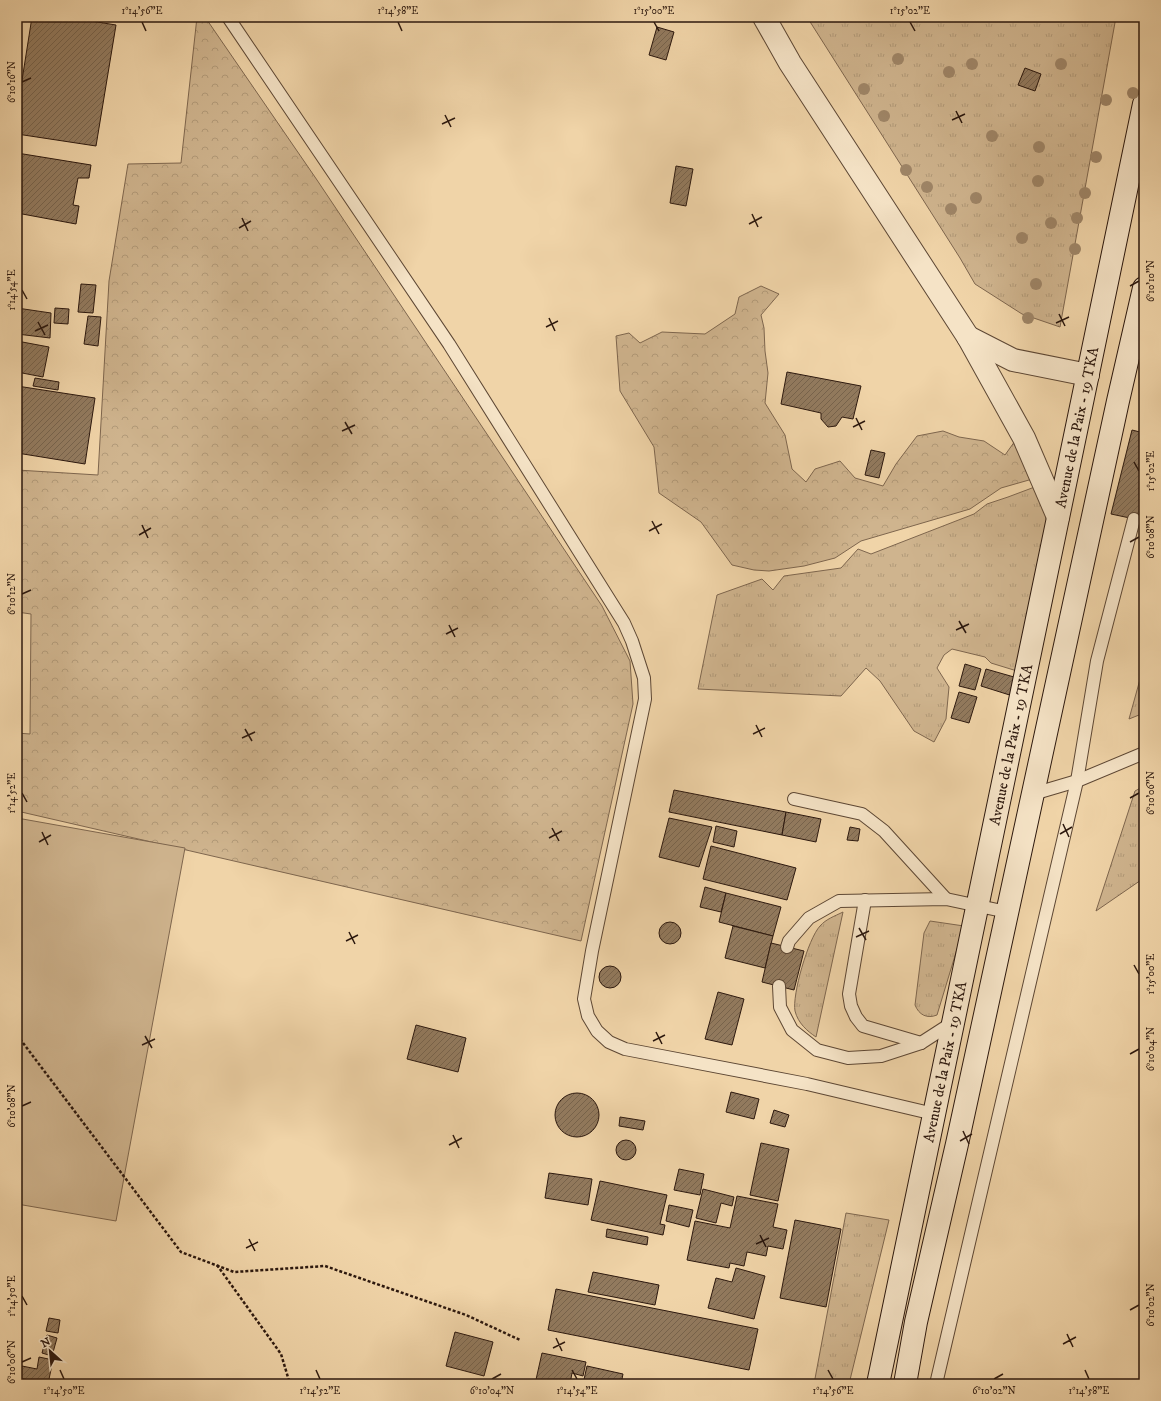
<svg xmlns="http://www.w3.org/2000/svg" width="1161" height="1401" viewBox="0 0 1161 1401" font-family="'IM FELL DW Pica',serif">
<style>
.grass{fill:url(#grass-tufts);stroke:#7e664e}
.forest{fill:url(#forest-crowns);stroke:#7e664e}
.pitch{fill:#cfb48e;stroke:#7e664e}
.building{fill:url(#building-hatch);stroke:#2c180e}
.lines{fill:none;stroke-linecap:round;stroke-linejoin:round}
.lane-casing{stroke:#5d4734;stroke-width:14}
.street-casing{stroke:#5d4734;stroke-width:24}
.secondary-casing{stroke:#2c180e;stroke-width:24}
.path{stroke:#2c180e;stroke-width:2.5;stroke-dasharray:3 2;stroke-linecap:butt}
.lane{stroke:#f5e3c6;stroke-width:12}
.street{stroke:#f5e3c6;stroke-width:22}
.secondary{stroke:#f5e3c6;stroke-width:22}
.tree{fill:#9f8668}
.ticks{fill:none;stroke:#2c180e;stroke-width:1.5}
.labels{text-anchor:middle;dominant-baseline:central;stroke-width:3;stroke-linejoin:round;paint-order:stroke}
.street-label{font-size:15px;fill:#2c180e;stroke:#f5e3c6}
.neatline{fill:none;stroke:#2c180e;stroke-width:1.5}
.ticks-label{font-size:10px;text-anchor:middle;fill:#2c180e}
</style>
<defs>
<pattern id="grass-tufts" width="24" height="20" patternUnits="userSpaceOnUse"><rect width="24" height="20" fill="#cfb48e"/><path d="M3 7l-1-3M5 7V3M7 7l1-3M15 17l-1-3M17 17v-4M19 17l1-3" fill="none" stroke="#b29a79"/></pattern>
<pattern id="forest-crowns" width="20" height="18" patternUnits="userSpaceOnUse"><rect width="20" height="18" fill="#cfb48e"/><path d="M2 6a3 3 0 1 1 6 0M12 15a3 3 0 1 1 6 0" fill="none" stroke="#b29a79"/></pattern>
<pattern id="building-hatch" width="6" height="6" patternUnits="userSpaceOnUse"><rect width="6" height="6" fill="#927a5e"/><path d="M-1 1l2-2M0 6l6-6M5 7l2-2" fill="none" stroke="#77634c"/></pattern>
</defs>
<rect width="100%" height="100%" fill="#f0d4a8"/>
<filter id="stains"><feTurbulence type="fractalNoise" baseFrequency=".005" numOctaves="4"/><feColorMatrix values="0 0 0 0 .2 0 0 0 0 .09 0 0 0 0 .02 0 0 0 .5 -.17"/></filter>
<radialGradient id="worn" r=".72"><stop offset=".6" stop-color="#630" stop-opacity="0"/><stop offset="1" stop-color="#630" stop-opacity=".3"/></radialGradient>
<!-- grass -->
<g class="grass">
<path d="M 807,17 L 1116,17 L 1060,327 L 1022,314 L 975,284 L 960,258 Z"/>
<path d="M 1040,485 L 1056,512 L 1017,671 L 991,663 L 985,657 L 952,649 L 944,655 L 937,668 L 949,687 L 946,719 L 934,742 L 914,731 L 880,681 L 866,668 L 841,696 L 698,689 L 717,595 L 762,579 L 773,590 L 784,576 L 841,568 L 858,549 L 871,554 L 974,514 L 987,504 L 1008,497 Z"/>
<path d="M 1144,665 L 1144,713 L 1129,719 Z"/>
<path d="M 1144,786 L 1144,878 L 1096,911 L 1135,791 Z"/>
<path d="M 843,912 L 816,1037 C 807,1031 798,1023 795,1011 C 792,995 808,939 820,926 C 826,919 835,916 843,912 Z"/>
<path d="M 930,921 L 964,926 L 937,1015 C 927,1019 919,1015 915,1005 L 924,933 Z"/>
<path d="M 846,1213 L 889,1220 L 849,1384 L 814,1384 Z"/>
</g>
<!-- forest -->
<g class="forest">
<path d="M 197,17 L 205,17 L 317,180 L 602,606 L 630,661 L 633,704 L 581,941 L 17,811 L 17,733 L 30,734 L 31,614 L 17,612 L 17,470 L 98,475 L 109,281 L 128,164 L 181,163 Z"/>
<path d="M 761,286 L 779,294 L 761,315 L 764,328 L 765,351 L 768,373 L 765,403 L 785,435 L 792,469 L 806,482 L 815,469 L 840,461 L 855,478 L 883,486 L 896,464 L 917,436 L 943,431 L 959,437 L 984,441 L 1005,455 L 1015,441 L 1036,478 L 1001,488 L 970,509 L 861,541 L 835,558 L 804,566 L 769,571 L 754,570 L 732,565 L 701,522 L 659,493 L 654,447 L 620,391 L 616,336 L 629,333 L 640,343 L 662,332 L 705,334 L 735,314 L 739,297 Z"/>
</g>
<!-- pitch -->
<path class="pitch" d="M 17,818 L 185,848 L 116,1221 L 17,1204 Z"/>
<!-- building -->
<g class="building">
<path d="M 32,17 L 66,17 L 116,25 L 96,146 L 17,134 L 17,112 Z"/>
<path d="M 657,27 L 674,32 L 666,60 L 649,55 Z"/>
<path d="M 1025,68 L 1041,74 L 1035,91 L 1018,85 Z"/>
<path d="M 17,153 L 91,165 L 89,178 L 78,178 L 73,205 L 79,206 L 76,224 L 17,213 Z"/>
<path d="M 676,166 L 693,169 L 686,206 L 670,203 Z"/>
<path d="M 81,284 L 96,285 L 93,313 L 78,312 Z"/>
<path d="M 17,308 L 51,313 L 50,338 L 17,334 Z"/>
<path d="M 55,308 L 69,309 L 68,324 L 54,323 Z"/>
<path d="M 88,316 L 101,317 L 98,346 L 84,344 Z"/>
<path d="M 17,341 L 49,347 L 43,377 L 17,372 Z"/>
<path d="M 787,372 L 861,386 L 853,419 L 842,417 L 836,426 L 828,427 L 821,419 L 821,413 L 781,404 Z"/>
<path d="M 35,378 L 59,382 L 58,390 L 33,386 Z"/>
<path d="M 17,386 L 95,398 L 85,464 L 17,453 Z"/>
<path d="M 1132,430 L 1144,433 L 1144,521 L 1111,514 Z"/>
<path d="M 871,450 L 885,453 L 879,478 L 865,475 Z"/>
<path d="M 965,664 L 981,669 L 975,690 L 959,686 Z"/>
<path d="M 986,669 L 1021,679 L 1016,697 L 981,686 Z"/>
<path d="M 959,692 L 977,697 L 969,723 L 951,718 Z"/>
<path d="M 674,790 L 786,812 L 782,835 L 669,812 Z"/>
<path d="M 786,812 L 821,819 L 816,842 L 782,835 Z"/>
<path d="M 669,818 L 712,827 L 699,867 L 659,857 Z"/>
<path d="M 716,826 L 737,831 L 734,847 L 713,842 Z"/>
<path d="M 850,827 L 860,829 L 858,841 L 847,840 Z"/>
<path d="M 711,846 L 796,868 L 787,900 L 703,879 Z"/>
<path d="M 705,887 L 726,893 L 721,912 L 700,907 Z"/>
<path d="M 726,893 L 781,907 L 773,936 L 719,922 Z"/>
<circle cx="670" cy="933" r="11"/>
<path d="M 733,926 L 773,936 L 765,968 L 725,958 Z"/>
<path d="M 771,943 L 804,951 L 794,990 L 762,982 Z"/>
<circle cx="610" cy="977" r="11"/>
<path d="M 718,992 L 744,999 L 732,1045 L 705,1039 Z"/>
<path d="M 416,1025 L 466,1038 L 458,1072 L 407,1059 Z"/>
<path d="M 731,1092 L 759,1099 L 754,1119 L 726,1112 Z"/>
<circle cx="577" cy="1115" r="22"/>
<path d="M 774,1110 L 789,1115 L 785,1127 L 770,1123 Z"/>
<path d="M 620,1117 L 645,1121 L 643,1130 L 619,1126 Z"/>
<circle cx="626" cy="1150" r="10"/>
<path d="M 761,1143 L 789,1149 L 778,1201 L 750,1195 Z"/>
<path d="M 679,1169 L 704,1174 L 700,1195 L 674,1190 Z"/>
<path d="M 549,1173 L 592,1179 L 588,1205 L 545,1198 Z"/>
<path d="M 600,1181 L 667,1195 L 660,1224 L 665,1225 L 663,1235 L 591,1220 Z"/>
<path d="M 703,1189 L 734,1197 L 732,1206 L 721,1203 L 716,1223 L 696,1218 Z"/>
<path d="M 737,1196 L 778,1204 L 773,1227 L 787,1230 L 783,1249 L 768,1246 L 766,1256 L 747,1252 L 744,1266 L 730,1263 L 729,1268 L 687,1260 L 695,1221 L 730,1228 Z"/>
<path d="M 669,1205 L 693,1210 L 689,1227 L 666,1221 Z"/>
<path d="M 795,1220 L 841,1229 L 826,1307 L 780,1298 Z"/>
<path d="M 607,1229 L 648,1237 L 647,1245 L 606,1237 Z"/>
<path d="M 736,1268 L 765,1276 L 754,1319 L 708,1308 L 716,1278 L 732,1282 Z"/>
<path d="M 593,1272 L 659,1285 L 655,1305 L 588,1292 Z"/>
<path d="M 556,1289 L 758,1329 L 749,1370 L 548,1330 Z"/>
<path d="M 49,1318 L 60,1320 L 58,1333 L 46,1331 Z"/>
<path d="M 455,1332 L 493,1342 L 484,1376 L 446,1366 Z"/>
<path d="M 47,1335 L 57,1338 L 52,1356 L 42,1353 Z"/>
<path d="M 542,1353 L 586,1362 L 583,1376 L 572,1373 L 570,1384 L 535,1384 Z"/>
<path d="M 39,1357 L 53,1360 L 48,1384 L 19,1378 L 22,1366 L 37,1369 Z"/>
<path d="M 587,1366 L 623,1374 L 621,1384 L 583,1384 Z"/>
</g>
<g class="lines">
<defs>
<g id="lane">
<path d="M 228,17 L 449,344 L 624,623 L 632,641 L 644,678 L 645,699 L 592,951 L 584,999 L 588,1016 L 597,1031 L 609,1042 L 625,1049 L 807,1084 L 934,1114"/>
<path d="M 1033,794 L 1077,781 L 1144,753"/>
<path d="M 794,799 L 862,814 L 884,831 L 946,899"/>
<path d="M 865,900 L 849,994 L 851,1006 L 856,1017 L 863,1026 L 921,1043"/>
<path d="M 787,947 L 789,941 L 809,918 L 839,901 L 946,899 L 1007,912"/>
<path d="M 779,986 L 780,1007 L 792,1030 L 817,1050 L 848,1058 L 881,1056 L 921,1043 L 952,1023"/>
<path d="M 936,1384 L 1077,781 L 1097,661 L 1134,519"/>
</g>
<g id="street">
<path d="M 764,17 L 790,63 L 968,337 L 1024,438 L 1058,517"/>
<path d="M 968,337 L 1013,360 L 1088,375"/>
</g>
<g id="secondary">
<path id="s1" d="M 878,1384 L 1144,104"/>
<path d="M 905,1384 L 916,1322 L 957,1144 L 1118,401 L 1144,288"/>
</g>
</defs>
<!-- lane casing -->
<use href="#lane" class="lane-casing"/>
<!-- street casing -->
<use href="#street" class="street-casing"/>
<!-- secondary casing -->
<use href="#secondary" class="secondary-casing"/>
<!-- path -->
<g class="path">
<path d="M 17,1035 L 181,1252 L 234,1272 L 325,1266 L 466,1315 L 520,1340"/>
<path d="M 217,1265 L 281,1354 L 290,1384"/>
</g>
<!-- lane -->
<use href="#lane" class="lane"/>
<!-- street -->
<use href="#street" class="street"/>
<!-- secondary -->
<use href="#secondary" class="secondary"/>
</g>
<!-- trees -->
<g class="tree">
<circle cx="898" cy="59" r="6"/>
<circle cx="972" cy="64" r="6"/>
<circle cx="1061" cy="64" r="6"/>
<circle cx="949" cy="72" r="6"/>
<circle cx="864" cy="89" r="6"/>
<circle cx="1133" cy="93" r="6"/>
<circle cx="1106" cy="100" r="6"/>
<circle cx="884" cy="116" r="6"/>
<circle cx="992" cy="136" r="6"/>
<circle cx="1039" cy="147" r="6"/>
<circle cx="1096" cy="157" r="6"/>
<circle cx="906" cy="170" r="6"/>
<circle cx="1038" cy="181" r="6"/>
<circle cx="927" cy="187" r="6"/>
<circle cx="1085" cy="193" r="6"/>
<circle cx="976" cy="198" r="6"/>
<circle cx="951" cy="209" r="6"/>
<circle cx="1077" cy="218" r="6"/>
<circle cx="1051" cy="223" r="6"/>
<circle cx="1022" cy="238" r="6"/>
<circle cx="1075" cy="249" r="6"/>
<circle cx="1036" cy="284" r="6"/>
<circle cx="1028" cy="318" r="6"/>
</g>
<!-- ticks -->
<path class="ticks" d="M 142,22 L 146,31M 398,22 L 402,31M 654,22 L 659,31M 910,22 L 915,31M 22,82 L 31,78M 956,111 L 962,123M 445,115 L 451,127M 952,120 L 965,114M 442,124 L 455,118M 752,214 L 758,227M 242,218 L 248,231M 749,224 L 762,217M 239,228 L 251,221M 1130,286 L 1139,281M 22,290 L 27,299M 1059,314 L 1065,326M 549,318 L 555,331M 38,322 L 45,335M 1056,323 L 1069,317M 546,327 L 558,321M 35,331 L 48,325M 856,418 L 862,430M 345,422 L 352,434M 853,427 L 865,421M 342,431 L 355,425M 1134,462 L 1139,471M 652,521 L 659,534M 142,525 L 148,538M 649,531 L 662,524M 139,535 L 151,528M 1130,542 L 1139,537M 22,594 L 31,590M 959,621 L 966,633M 449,625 L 455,637M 956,630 L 969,624M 446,634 L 458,628M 756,725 L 762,737M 245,729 L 252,741M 753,734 L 765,728M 242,738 L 255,732M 22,793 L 27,802M 1130,798 L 1139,793M 1063,824 L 1069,837M 552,828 L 559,841M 42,832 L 48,845M 1060,834 L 1072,827M 549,838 L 562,831M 39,842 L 51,835M 859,928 L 866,940M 349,932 L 355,944M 856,937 L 869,931M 346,941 L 358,935M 1134,965 L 1139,974M 656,1032 L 662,1044M 145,1036 L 152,1048M 653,1041 L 665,1035M 142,1045 L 155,1039M 1130,1054 L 1139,1049M 22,1106 L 31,1102M 963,1131 L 969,1144M 453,1135 L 459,1148M 960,1141 L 972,1134M 449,1145 L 462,1138M 760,1235 L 766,1247M 249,1239 L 255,1251M 756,1244 L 769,1238M 246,1248 L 258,1242M 22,1296 L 27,1305M 1130,1310 L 1139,1305M 1067,1334 L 1073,1347M 556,1338 L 562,1351M 1063,1344 L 1076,1337M 553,1348 L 565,1342M 22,1362 L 31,1358M 60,1370 L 64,1379M 316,1370 L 320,1379M 572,1370 L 577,1379M 828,1370 L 833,1379M 1085,1370 L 1089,1379M 492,1379 L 501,1374M 994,1379 L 1003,1374"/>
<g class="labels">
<!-- street labels -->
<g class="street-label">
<text stroke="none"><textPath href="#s1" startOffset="977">Avenue de la Paix - 19 TKA</textPath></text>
<text stroke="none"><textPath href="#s1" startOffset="653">Avenue de la Paix - 19 TKA</textPath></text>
<text stroke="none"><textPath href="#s1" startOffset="329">Avenue de la Paix - 19 TKA</textPath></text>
</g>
</g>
<!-- margin -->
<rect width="1161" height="1401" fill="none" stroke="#f0d4a8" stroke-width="44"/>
<!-- north arrow -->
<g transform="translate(50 1351) rotate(333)" stroke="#f5e3c6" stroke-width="3" paint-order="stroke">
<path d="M0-3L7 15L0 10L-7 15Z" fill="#2c180e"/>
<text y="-6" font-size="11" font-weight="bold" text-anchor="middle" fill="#2c180e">N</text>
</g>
<rect x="22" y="22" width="1117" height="1357" class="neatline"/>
<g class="ticks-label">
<text x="142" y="14">1°14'56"E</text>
<text x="398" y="14">1°14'58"E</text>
<text x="654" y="14">1°15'00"E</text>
<text x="910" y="14">1°15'02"E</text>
<text transform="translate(11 82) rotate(-90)" y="4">6°10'16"N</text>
<text transform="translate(1150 281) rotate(-90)" y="4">6°10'10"N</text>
<text transform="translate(11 290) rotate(-90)" y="4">1°14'54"E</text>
<text transform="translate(1150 471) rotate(-90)" y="4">1°15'02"E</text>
<text transform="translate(1150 537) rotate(-90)" y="4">6°10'08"N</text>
<text transform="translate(11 594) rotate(-90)" y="4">6°10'12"N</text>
<text transform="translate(11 793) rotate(-90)" y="4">1°14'52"E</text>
<text transform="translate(1150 793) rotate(-90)" y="4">6°10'06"N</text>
<text transform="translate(1150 974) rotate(-90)" y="4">1°15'00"E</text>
<text transform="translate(1150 1049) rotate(-90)" y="4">6°10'04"N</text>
<text transform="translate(11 1106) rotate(-90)" y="4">6°10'08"N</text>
<text transform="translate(11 1296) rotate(-90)" y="4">1°14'50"E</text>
<text transform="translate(1150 1305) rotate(-90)" y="4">6°10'02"N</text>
<text transform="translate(11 1362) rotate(-90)" y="4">6°10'06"N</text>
<text x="64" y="1394">1°14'50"E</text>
<text x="320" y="1394">1°14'52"E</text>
<text x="492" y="1394">6°10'04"N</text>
<text x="577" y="1394">1°14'54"E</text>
<text x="833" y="1394">1°14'56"E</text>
<text x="994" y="1394">6°10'02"N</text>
<text x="1089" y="1394">1°14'58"E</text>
</g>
<rect width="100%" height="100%" filter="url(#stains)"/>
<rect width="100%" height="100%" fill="url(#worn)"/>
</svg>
